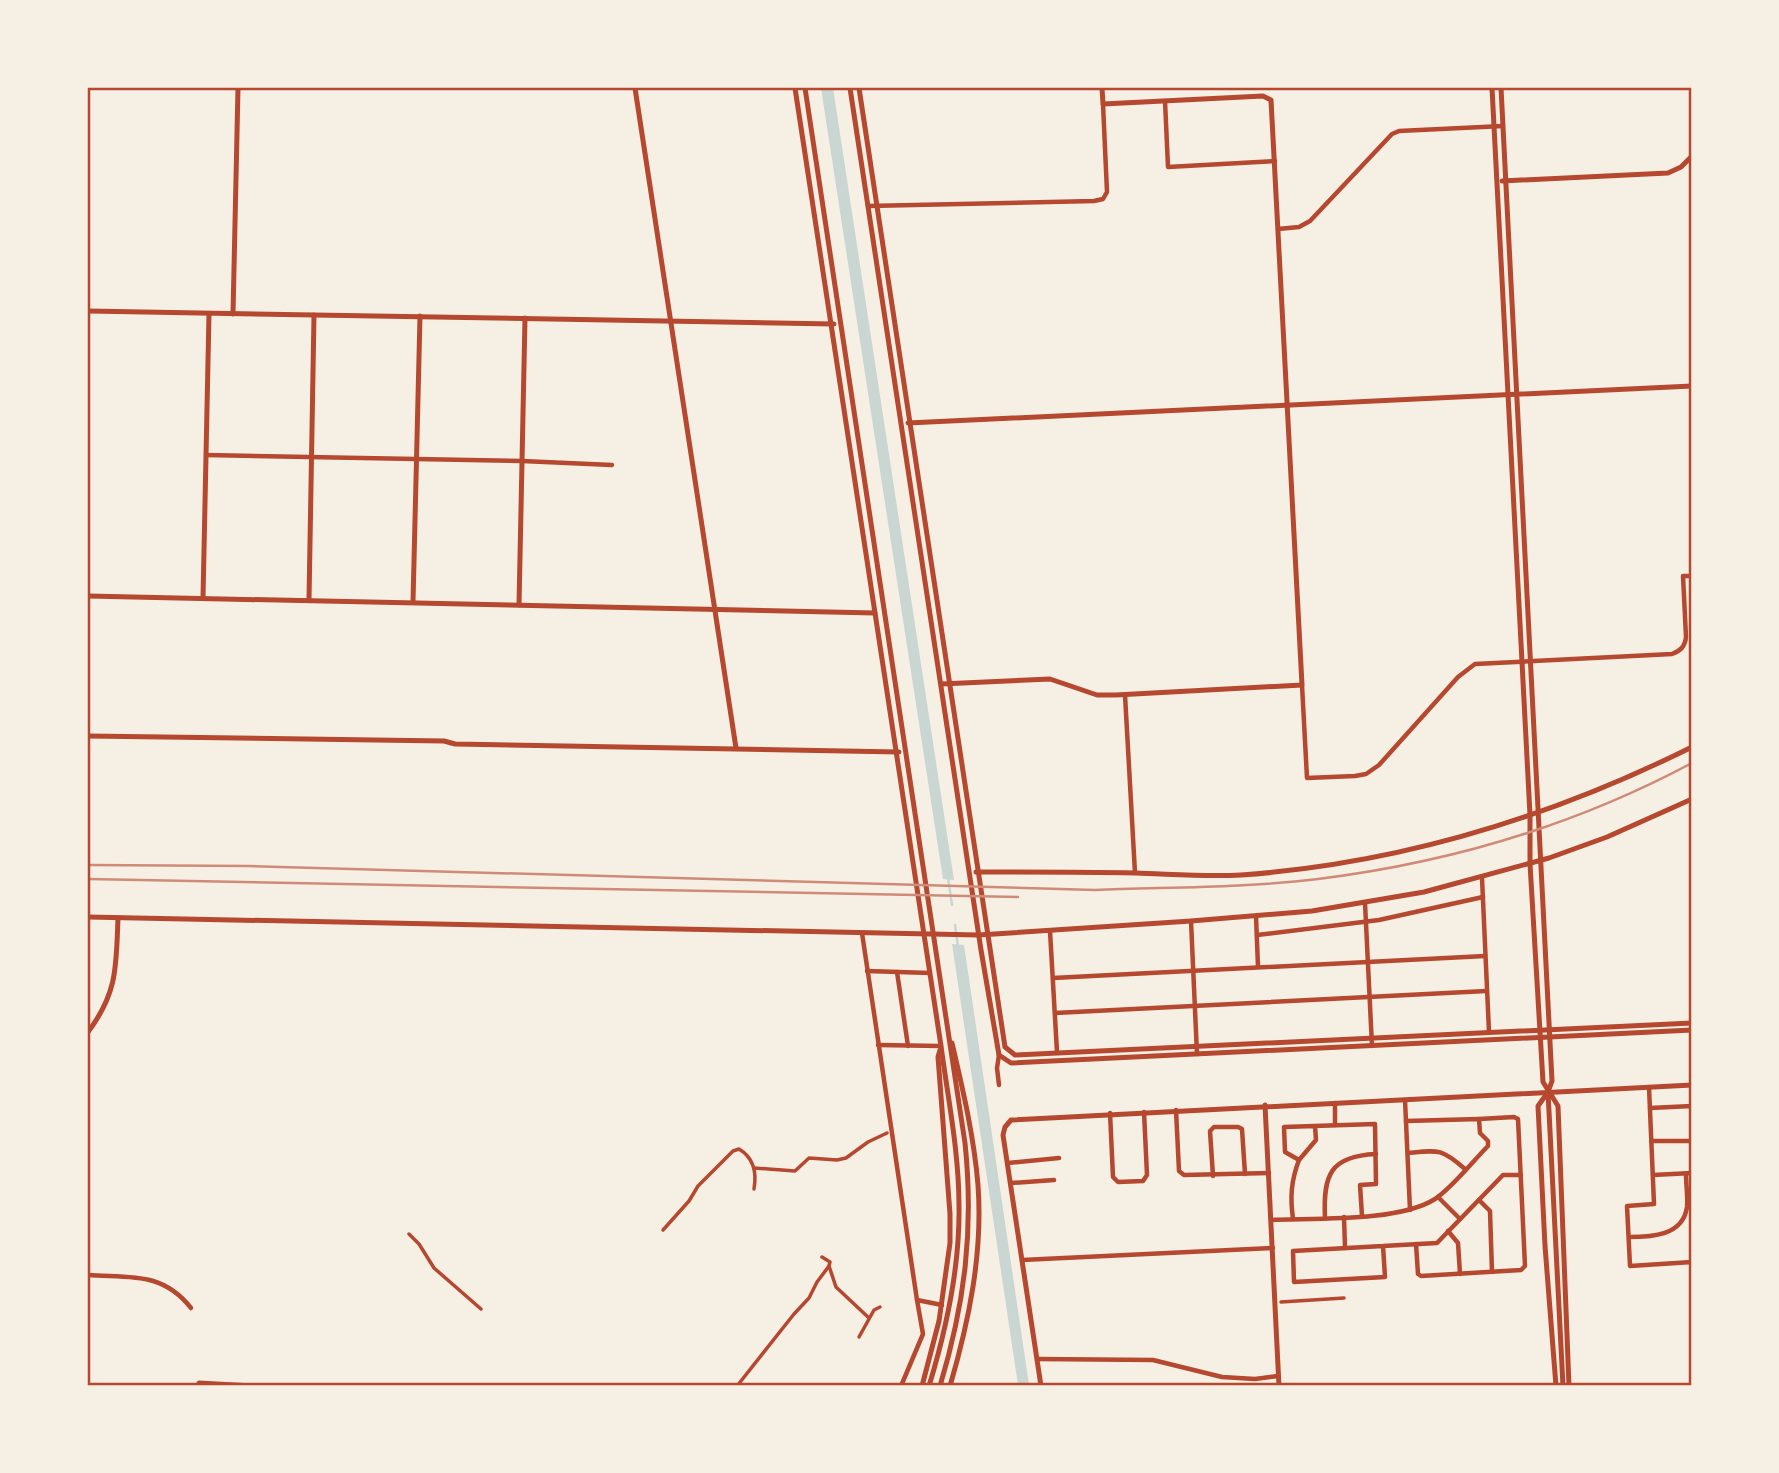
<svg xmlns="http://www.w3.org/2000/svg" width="1779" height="1473" viewBox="0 0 1779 1473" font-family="Poppins,sans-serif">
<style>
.water{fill:#c9d6d2}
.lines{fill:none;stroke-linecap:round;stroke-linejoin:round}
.stream{stroke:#c9d6d2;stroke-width:2.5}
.pedestrian{stroke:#b5482f;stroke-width:3.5}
.minor{stroke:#b5482f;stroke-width:4.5}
.tertiary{stroke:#b5482f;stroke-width:5}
.rail{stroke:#cf8b77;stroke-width:2.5}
.neatline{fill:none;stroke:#b5482f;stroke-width:2.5}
</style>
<rect width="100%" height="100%" fill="#f6efe4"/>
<!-- water -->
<g class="water">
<path d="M 821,88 L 833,88 L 954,880 L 943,879 Z"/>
<path d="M 952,944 L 964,945 L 1029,1385 L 1018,1385 Z"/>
</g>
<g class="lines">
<!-- stream -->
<g class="stream">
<path d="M 948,877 L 952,905"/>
<path d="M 955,925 L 958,946"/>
</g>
<!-- pedestrian -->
<g class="pedestrian">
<path d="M 754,1168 L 795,1171 L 809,1158 L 837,1160 L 846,1158 L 868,1142 L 887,1133"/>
<path d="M 663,1230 L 689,1201 L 698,1186 L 733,1151 L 739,1149 C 754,1158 757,1172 754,1189"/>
<path d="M 409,1234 L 419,1244 L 434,1268 L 481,1309"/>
<path d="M 829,1266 L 836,1287 L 869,1318"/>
<path d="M 1281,1302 L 1344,1298"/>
<path d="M 859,1337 L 874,1310 L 880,1307"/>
<path d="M 737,1386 L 794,1314 L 809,1298 L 817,1282 L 829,1266 L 830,1262 L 822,1257"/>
</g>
<!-- minor -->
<g class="minor">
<path d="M 1165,101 L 1168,167 L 1275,161"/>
<path d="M 868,206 L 1094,201 L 1103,199 L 1107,192 L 1103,104"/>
<path d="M 1278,229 L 1299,227 L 1310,221 L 1392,134 L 1399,131 L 1503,126"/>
<path d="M 206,455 L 522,461 L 612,465"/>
<path d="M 1302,685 L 1307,778 L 1355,776 L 1366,774 L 1379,765 L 1458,677 L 1475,664 L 1672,654 C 1680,651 1685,647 1686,637 L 1683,576 L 1692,576"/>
<path d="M 1125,695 L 1135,873"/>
<path d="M 1482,878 L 1489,1032"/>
<path d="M 1365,903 L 1372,1046"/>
<path d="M 1256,916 L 1258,967"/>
<path d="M 1191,921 L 1197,1054"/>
<path d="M 1050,931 L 1057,1052"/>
<path d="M 862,933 L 917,1300"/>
<path d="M 1257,935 L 1379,920 L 1483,897"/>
<path d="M 867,971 L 930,973"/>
<path d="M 897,972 L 908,1046"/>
<path d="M 1053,978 L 1485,956"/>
<path d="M 1055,1013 L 1486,991"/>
<path d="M 878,1045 L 941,1046"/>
<path d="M 999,1085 L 997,1068 L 999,1055"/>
<path d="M 1649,1087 L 1654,1204 L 1627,1206 L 1630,1266 L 1692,1262"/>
<path d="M 1405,1100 L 1410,1210"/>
<path d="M 1335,1103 L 1335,1125"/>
<path d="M 1650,1108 L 1692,1106"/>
<path d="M 1176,1110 L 1179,1171 L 1184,1175 L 1269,1173"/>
<path d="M 1110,1113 L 1113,1177 L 1118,1182 L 1143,1181 L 1147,1175 L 1144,1112"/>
<path d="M 1315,1126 L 1316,1140 L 1299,1160 L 1285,1152 L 1284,1127 L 1375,1124 L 1376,1184 L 1360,1185 L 1362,1216"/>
<path d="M 1651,1141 L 1692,1141"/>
<path d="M 1408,1153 C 1438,1150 1441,1148 1465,1169"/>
<path d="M 1008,1163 L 1059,1158"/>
<path d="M 1653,1175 L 1692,1173"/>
<path d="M 1213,1176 L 1210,1131 L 1214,1127 L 1238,1127 L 1242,1129 L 1245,1174"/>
<path d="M 1011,1183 L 1054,1180"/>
<path d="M 1438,1197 L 1460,1219"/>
<path d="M 1479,1200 L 1490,1211 L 1492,1272"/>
<path d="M 1344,1217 L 1345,1248"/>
<path d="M 1325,1218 C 1323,1175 1330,1156 1376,1154"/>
<path d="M 1293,1219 C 1290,1197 1291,1181 1299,1160"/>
<path d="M 1271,1220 C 1315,1218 1399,1222 1435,1199 C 1453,1187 1472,1162 1488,1146 L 1488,1141 L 1480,1133 L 1479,1119 L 1406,1121"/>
<path d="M 1448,1231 L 1458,1243 L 1460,1274"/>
<path d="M 1629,1237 C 1651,1237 1683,1236 1687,1207 C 1688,1197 1686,1185 1686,1174"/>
<path d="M 1416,1244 L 1418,1274 L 1421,1276 L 1521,1270 L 1525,1266 L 1518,1119 L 1514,1117 L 1479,1119"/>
<path d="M 1383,1246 L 1385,1277 L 1294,1282 L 1293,1251 L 1437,1243 L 1503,1175 L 1521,1175"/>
<path d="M 1022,1260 L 1273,1248"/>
<path d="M 88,1275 C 129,1278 162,1271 191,1308"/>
<path d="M 1037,1359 L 1153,1360 L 1222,1377 L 1255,1379 L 1278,1376"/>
<path d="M 901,1386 L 923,1334 L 917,1300 L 942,1305"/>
</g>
<!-- tertiary -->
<g class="tertiary">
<path d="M 635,88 L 736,748"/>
<path d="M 795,88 L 941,1046 C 948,1099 959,1152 959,1206 C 960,1267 947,1327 929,1386"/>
<path d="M 805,88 L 965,1143 C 974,1229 965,1303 940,1386"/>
<path d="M 850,88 L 981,950 L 999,1055 L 1011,1063 L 1692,1030"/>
<path d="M 859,88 L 1005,1047 L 1015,1055 L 1692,1023"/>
<path d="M 1492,88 L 1530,815 L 1530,864 L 1543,1082 L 1558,1106 L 1569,1386"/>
<path d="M 1501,88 L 1552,1081 L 1548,1092 L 1538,1106 L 1545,1246 L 1556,1386"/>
<path d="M 1502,181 L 1668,173 L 1681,167 L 1692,156"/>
<path d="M 88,311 L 834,324"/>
<path d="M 233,314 L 238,88"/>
<path d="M 908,423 L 1692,386"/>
<path d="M 88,596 L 875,613"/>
<path d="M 203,598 L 209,314"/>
<path d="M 309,600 L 314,315"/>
<path d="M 413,602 L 420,316"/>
<path d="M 519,605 L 525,318"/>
<path d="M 941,684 L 1050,679 L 1097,695 L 1116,695 L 1302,685 L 1271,100 L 1263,96 L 1103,104 L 1102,88"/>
<path d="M 88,736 L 444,741 L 455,744 L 899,752"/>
<path d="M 976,872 C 1029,872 1082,872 1135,873 C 1170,874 1206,877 1241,875 C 1398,864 1551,817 1692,747"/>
<path d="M 88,917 L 979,935 L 1191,921 L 1312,911 L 1424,892 L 1549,858 L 1607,837 L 1692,799"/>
<path d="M 88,1032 C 118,992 116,966 118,918"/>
<path d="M 1548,1092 L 1563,1386"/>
<path d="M 1265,1105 L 1279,1386"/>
<path d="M 198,1386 L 199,1383 L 253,1386"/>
<path d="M 922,1386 L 939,1321 L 950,1243 L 950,1214 L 938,1057 L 940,1050"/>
<path d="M 950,1386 C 969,1321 983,1253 978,1185 C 974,1137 963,1090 952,1043"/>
<path d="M 1041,1386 L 1003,1135 L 1005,1127 L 1011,1120 L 1692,1085"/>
</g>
<!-- rail -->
<g class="rail">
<path d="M 88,865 L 249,866 L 1095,890 C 1169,887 1244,888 1318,879 C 1447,863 1576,825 1692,763"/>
<path d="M 88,879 L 1018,897"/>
</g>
</g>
<!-- border -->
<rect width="1779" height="1473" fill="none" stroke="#f6efe4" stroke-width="178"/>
<rect x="89" y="89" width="1601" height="1295" class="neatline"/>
</svg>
